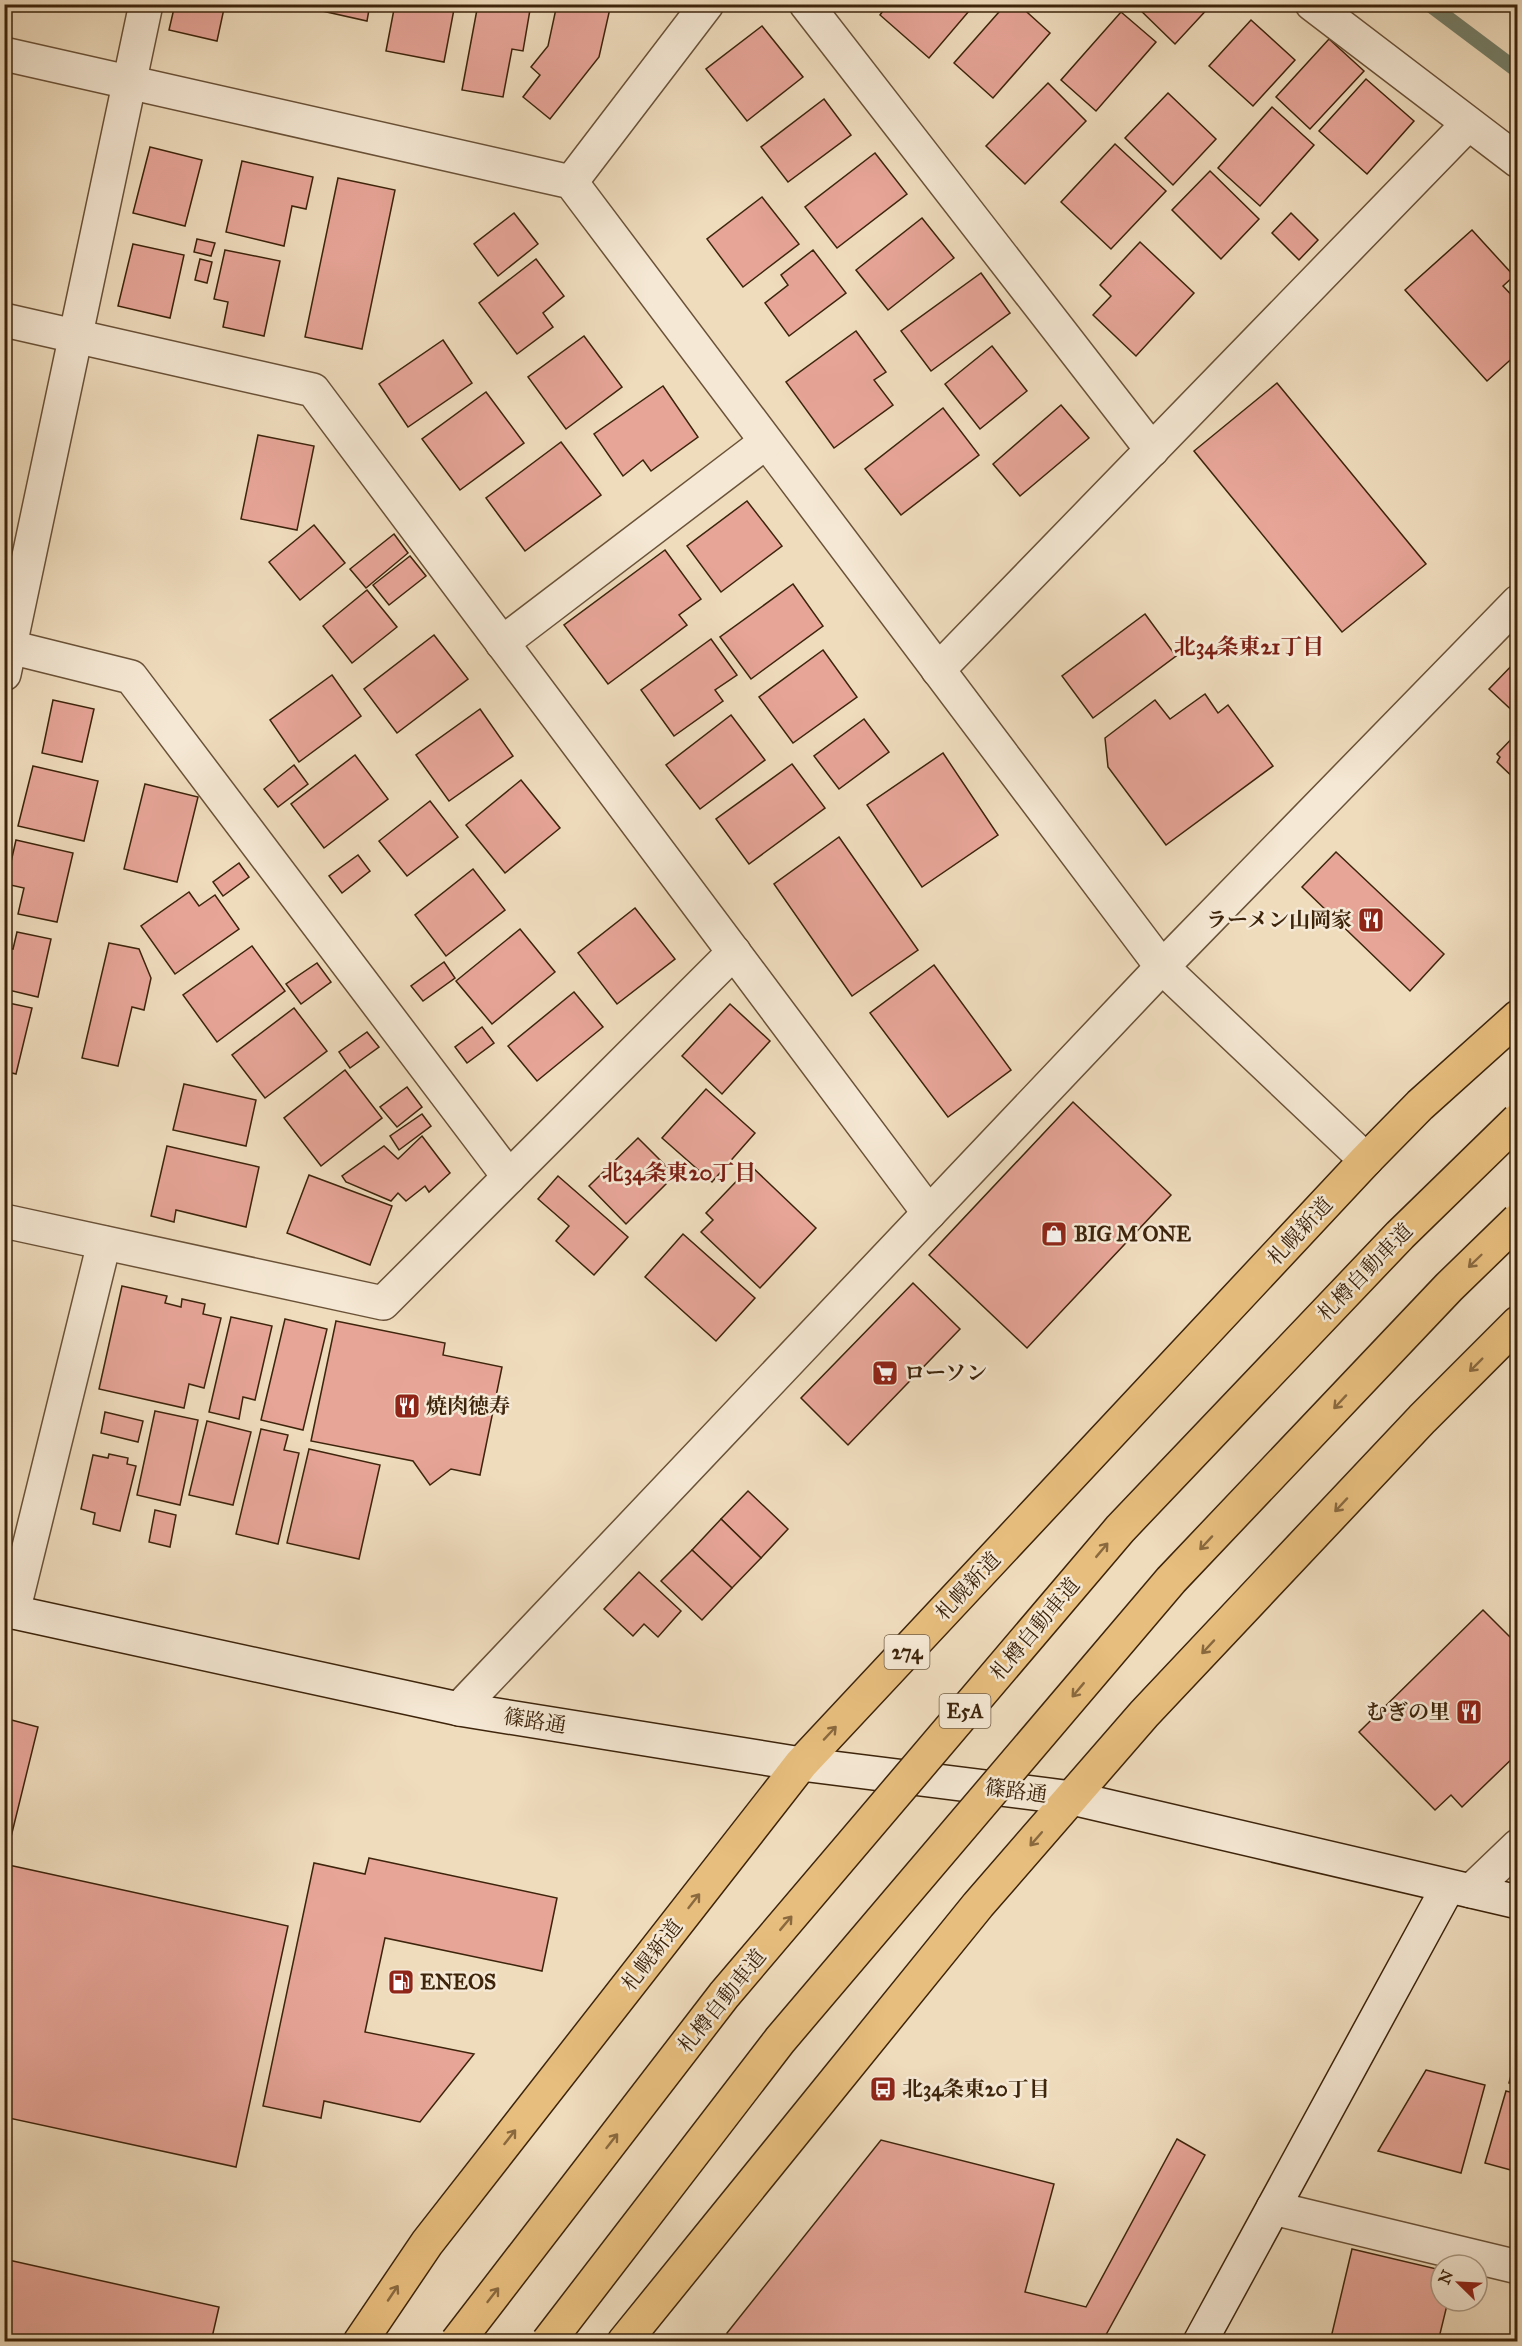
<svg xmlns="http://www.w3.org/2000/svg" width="1522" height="2346" viewBox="0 0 1522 2346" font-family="'IM FELL Great Primer','Noto Serif JP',serif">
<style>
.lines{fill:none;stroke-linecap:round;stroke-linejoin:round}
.stream{stroke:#757f6a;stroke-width:15}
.building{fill:#e7a598;stroke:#3d240b;stroke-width:1.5}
.street-casing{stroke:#6a5238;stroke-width:36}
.secondary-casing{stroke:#3d240b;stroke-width:36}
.highway-casing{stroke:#3d240b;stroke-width:36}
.street{stroke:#f5e8d4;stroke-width:33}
.secondary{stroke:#f5e8d4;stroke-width:33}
.highway{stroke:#e8be7e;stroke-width:33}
.highway-bridge-casing{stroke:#3d240b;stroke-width:36;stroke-linecap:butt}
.highway-bridge{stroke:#e8be7e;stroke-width:33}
.oneway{stroke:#8a693f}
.labels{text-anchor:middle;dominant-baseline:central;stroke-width:5;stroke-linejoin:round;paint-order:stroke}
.shield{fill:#f5e8d4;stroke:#745f47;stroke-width:1.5}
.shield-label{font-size:20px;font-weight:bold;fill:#3d240b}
.poi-label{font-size:21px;font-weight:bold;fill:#3d240b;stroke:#f5e8d4;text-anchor:start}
.street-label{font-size:21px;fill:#3d240b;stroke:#f5e8d4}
.neighbourhood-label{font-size:22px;font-weight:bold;fill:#7a1f14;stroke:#f5e8d4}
</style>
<rect width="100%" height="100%" fill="#efdcbd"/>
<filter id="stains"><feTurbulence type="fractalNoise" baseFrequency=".00333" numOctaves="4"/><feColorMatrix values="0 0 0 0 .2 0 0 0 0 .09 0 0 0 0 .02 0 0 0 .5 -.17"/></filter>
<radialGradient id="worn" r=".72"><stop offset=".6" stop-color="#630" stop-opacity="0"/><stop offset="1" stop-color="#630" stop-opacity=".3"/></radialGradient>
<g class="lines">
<!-- stream -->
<path class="stream" d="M 1429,4 L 1518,71"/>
</g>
<!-- building -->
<g class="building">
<path d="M 175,4 L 225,4 L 217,41 L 169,30 Z"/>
<path d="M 291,4 L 370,4 L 367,21 Z"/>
<path d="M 395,4 L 455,4 L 444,62 L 386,51 Z"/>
<path d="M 478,4 L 531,4 L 523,51 L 512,49 L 503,97 L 462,90 Z"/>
<path d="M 557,4 L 611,4 L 599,57 L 550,119 L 523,97 L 540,75 L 531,67 L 548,46 Z"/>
<path d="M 888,4 L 975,4 L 929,58 L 880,15 Z"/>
<path d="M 1006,4 L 1018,4 L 1050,33 L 993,98 L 954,63 Z"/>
<path d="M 1134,4 L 1212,4 L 1175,44 Z"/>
<path d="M 1121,12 L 1156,42 L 1096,111 L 1061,80 Z"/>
<path d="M 1251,20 L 1295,60 L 1253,106 L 1209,66 Z"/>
<path d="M 762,26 L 803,77 L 747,121 L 706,69 Z"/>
<path d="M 1329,39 L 1364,71 L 1310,129 L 1276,97 Z"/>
<path d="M 1366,79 L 1414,121 L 1367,174 L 1319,131 Z"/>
<path d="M 1048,83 L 1086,121 L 1025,184 L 986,146 Z"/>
<path d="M 1168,93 L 1216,139 L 1173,185 L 1125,138 Z"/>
<path d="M 824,99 L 851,135 L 788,182 L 761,147 Z"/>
<path d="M 1272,107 L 1314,145 L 1260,206 L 1218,168 Z"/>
<path d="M 1115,144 L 1166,191 L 1111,249 L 1061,202 Z"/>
<path d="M 150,147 L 202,160 L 185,226 L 133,213 Z"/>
<path d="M 875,153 L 907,194 L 837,248 L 805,207 Z"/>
<path d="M 242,161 L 313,177 L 306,209 L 292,206 L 284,246 L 226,232 Z"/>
<path d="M 1210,171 L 1259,219 L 1221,259 L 1172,210 Z"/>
<path d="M 338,178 L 395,190 L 362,349 L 305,337 Z"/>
<path d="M 762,197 L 799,244 L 743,287 L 707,239 Z"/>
<path d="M 514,213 L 538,244 L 498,276 L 474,244 Z"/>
<path d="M 1291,213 L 1318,240 L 1299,260 L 1272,233 Z"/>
<path d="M 922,218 L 954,258 L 888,310 L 856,270 Z"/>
<path d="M 1472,230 L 1514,276 L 1503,286 L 1518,302 L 1518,353 L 1487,381 L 1405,290 Z"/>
<path d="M 197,239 L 215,243 L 211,256 L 194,252 Z"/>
<path d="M 1140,242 L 1194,293 L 1136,356 L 1093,315 L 1111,296 L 1100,285 Z"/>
<path d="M 133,244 L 184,255 L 170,318 L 118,306 Z"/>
<path d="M 225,250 L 280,261 L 264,336 L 223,327 L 228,302 L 214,299 Z"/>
<path d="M 813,250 L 846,293 L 789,336 L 765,303 L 788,285 L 781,275 Z"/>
<path d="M 200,259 L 212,262 L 207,283 L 195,280 Z"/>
<path d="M 536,259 L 564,296 L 543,313 L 553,327 L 517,354 L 479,303 Z"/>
<path d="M 981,273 L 1010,313 L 931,371 L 901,331 Z"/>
<path d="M 856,331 L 886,372 L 874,380 L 893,405 L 834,448 L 786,382 Z"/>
<path d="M 584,336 L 622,387 L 566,429 L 528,377 Z"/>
<path d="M 443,340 L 472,383 L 408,427 L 379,384 Z"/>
<path d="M 992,346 L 1027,391 L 980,429 L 945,384 Z"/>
<path d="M 1277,383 L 1426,564 L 1342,632 L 1194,451 Z"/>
<path d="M 663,386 L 698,437 L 651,471 L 643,460 L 623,476 L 594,434 Z"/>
<path d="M 486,392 L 524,443 L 460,490 L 422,439 Z"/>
<path d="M 1061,405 L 1089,438 L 1020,496 L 993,464 Z"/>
<path d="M 943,408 L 979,455 L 901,515 L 865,469 Z"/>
<path d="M 258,435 L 314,446 L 297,530 L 241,519 Z"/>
<path d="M 561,442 L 601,495 L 525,551 L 486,498 Z"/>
<path d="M 747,501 L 782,546 L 721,592 L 687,546 Z"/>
<path d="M 314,525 L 345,563 L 300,600 L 269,562 Z"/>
<path d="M 394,534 L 408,553 L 366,588 L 350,569 Z"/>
<path d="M 665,550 L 701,599 L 679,615 L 687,625 L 608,684 L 564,625 Z"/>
<path d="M 410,556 L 426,576 L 389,605 L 373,585 Z"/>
<path d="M 793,584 L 823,626 L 751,679 L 720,637 Z"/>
<path d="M 367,590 L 397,627 L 352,663 L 323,626 Z"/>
<path d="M 1145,614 L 1176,656 L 1093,718 L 1062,676 Z"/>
<path d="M 434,635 L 468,679 L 397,733 L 364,689 Z"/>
<path d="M 711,639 L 737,675 L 715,690 L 723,701 L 674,736 L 641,690 Z"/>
<path d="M 823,650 L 857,697 L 793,743 L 759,697 Z"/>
<path d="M 1518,659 L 1518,716 L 1489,689 Z"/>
<path d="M 332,675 L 361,716 L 299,762 L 270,720 Z"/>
<path d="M 1205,694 L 1218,713 L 1228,705 L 1273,766 L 1166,845 L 1108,767 L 1105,738 L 1155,700 L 1170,719 Z"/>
<path d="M 53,700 L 94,709 L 82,762 L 42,753 Z"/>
<path d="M 480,709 L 513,756 L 449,801 L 416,755 Z"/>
<path d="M 731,715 L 765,760 L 700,809 L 666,765 Z"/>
<path d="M 864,719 L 889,752 L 839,789 L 814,756 Z"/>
<path d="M 1518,732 L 1518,782 L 1497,762 L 1500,757 L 1497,754 Z"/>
<path d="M 943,753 L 998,835 L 922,887 L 867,805 Z"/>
<path d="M 355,755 L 388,799 L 324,848 L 291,804 Z"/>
<path d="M 792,764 L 825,808 L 749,864 L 716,819 Z"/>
<path d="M 294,765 L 308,784 L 278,807 L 264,789 Z"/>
<path d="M 33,766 L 98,781 L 84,841 L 18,826 Z"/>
<path d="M 521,780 L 560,828 L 505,873 L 466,825 Z"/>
<path d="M 145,784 L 198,797 L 177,882 L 124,869 Z"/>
<path d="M 430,801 L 458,837 L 407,876 L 379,841 Z"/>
<path d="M 839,837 L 918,950 L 852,996 L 774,884 Z"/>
<path d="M 16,840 L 73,853 L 57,922 L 18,914 L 24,888 L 6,884 Z"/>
<path d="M 1336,852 L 1444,954 L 1410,991 L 1302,887 Z"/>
<path d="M 358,855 L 370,871 L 342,893 L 329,876 Z"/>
<path d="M 239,863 L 249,877 L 223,896 L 213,882 Z"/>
<path d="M 473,869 L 505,910 L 446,956 L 415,915 Z"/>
<path d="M 189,892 L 199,906 L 215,895 L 239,929 L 175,974 L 141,926 Z"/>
<path d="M 635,908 L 675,959 L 617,1004 L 578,953 Z"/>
<path d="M 520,929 L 555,972 L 492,1024 L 456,981 Z"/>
<path d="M 17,932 L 51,939 L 38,997 L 4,989 L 4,947 L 13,949 Z"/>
<path d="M 109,943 L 139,949 L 151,978 L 144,1010 L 132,1007 L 118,1066 L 82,1058 Z"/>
<path d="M 252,946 L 285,991 L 217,1042 L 183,995 Z"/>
<path d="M 444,962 L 455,978 L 423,1001 L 411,986 Z"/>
<path d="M 317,963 L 331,982 L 301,1004 L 286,984 Z"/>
<path d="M 934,965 L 1011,1070 L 948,1117 L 870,1013 Z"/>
<path d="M 574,992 L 603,1027 L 537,1081 L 508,1046 Z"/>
<path d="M 4,1002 L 32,1008 L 16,1074 L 4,1071 Z"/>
<path d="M 730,1004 L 770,1041 L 722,1094 L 682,1056 Z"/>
<path d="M 294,1008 L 327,1051 L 265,1098 L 232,1055 Z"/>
<path d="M 482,1027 L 494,1043 L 467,1063 L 455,1047 Z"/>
<path d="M 367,1032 L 379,1047 L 350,1068 L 339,1052 Z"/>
<path d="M 345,1070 L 382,1118 L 321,1166 L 284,1118 Z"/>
<path d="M 184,1084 L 256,1100 L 246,1146 L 173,1130 Z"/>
<path d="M 407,1087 L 422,1107 L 397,1127 L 380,1107 Z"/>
<path d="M 706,1089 L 755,1133 L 712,1182 L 662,1138 Z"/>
<path d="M 1073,1102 L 1171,1195 L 1027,1348 L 929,1255 Z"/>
<path d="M 422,1114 L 431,1126 L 399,1150 L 390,1136 Z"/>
<path d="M 422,1136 L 450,1173 L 429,1192 L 425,1186 L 406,1201 L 398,1193 L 391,1201 L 346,1182 L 342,1176 L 384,1146 L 398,1159 Z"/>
<path d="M 638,1138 L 675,1175 L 626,1224 L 589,1186 Z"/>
<path d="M 167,1146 L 259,1167 L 246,1227 L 176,1210 L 174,1222 L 151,1216 Z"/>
<path d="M 751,1166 L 816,1228 L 760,1288 L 701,1232 L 713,1220 L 706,1213 Z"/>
<path d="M 309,1175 L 392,1206 L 370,1265 L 287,1233 Z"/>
<path d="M 558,1176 L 628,1237 L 594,1275 L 556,1241 L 569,1226 L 538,1199 Z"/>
<path d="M 683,1234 L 755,1298 L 716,1341 L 645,1277 Z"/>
<path d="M 913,1283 L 960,1329 L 848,1445 L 801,1398 Z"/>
<path d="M 122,1286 L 167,1296 L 165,1303 L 181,1307 L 182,1299 L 205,1304 L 203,1314 L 221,1318 L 204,1388 L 189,1384 L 184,1408 L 99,1389 Z"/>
<path d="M 231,1317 L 272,1326 L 255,1400 L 243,1397 L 239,1419 L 209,1412 Z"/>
<path d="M 285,1319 L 327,1329 L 303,1430 L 261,1420 Z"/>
<path d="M 336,1321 L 445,1343 L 443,1355 L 502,1367 L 480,1475 L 451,1469 L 430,1485 L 413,1461 L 311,1441 Z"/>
<path d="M 155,1411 L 198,1420 L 180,1505 L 137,1495 Z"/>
<path d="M 105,1412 L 143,1421 L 138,1442 L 101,1433 Z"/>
<path d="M 207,1421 L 251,1432 L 233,1505 L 189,1495 Z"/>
<path d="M 261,1429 L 288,1435 L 284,1450 L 299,1453 L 278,1544 L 236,1534 Z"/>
<path d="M 309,1449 L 380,1465 L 359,1559 L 287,1543 Z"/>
<path d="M 109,1454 L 128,1458 L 127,1464 L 136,1466 L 120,1531 L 93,1524 L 95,1513 L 81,1509 L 93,1455 L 108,1458 Z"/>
<path d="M 748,1491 L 788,1529 L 761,1558 L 721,1519 Z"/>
<path d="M 155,1510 L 176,1515 L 170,1547 L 149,1542 Z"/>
<path d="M 721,1519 L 761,1558 L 732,1588 L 692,1550 Z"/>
<path d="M 692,1550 L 732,1588 L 702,1620 L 661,1581 Z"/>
<path d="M 639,1572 L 681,1611 L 658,1637 L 644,1624 L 633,1636 L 604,1609 Z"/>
<path d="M 1483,1610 L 1518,1645 L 1518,1753 L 1462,1807 L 1451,1795 L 1435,1810 L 1359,1732 Z"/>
<path d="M 4,1718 L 38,1727 L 10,1841 L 4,1839 Z"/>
<path d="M 369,1858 L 557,1898 L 542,1971 L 385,1938 L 365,2032 L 474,2054 L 420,2122 L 324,2101 L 321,2118 L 263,2106 L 314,1863 L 365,1874 Z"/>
<path d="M 4,1864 L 288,1926 L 236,2167 L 4,2117 Z"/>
<path d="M 1518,2049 L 1518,2085 L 1509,2083 Z"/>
<path d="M 1426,2070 L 1485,2085 L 1461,2173 L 1378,2151 Z"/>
<path d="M 1506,2091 L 1518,2094 L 1518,2172 L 1485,2163 Z"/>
<path d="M 1177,2139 L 1205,2155 L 1102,2342 L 728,2342 L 727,2333 L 881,2140 L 1054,2184 L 1025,2292 L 1086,2307 Z"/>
<path d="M 1352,2249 L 1441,2270 L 1441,2301 L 1448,2301 L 1438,2342 L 1330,2342 Z"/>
<path d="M 4,2259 L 219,2307 L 211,2342 L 4,2342 Z"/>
</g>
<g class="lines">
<defs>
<g id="street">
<path d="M 806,4 L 1152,450"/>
<path d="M 1312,4 L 1518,161"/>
<path d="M 4,54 L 571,182 L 1162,967 L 1366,1160"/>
<path d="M 571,182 L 707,4"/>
<path d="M 4,320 L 313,390 L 929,1213"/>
<path d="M 502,643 L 766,442"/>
<path d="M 10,647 L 131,677 L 509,1177"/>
<path d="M 938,670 L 1468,124"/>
<path d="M 4,674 L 146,4"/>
<path d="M 4,1221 L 383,1303 L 734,952"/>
<path d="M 13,1612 L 104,1243"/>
<path d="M 459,1709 L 1162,967 L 1518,602"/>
<path d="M 1471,1891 L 1518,1846"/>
<path d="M 1273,2208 L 1518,2267"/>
</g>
<g id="secondary">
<path d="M 4,1610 L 459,1709 L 801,1764 L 1072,1798 L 1518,1902"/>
<path d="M 1200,2342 L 1448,1887"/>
</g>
<g id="highway">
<path d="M 360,2342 L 427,2243 L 801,1764 L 1366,1160 L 1420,1105 L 1518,1017"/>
<path d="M 624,2342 L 978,1905 L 1144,1714 L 1422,1419 L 1518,1323"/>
</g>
</defs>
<!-- street casing -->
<use href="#street" class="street-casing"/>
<!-- secondary casing -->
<use href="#secondary" class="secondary-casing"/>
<!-- highway casing -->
<use href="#highway" class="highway-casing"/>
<!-- street -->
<use href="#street" class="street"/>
<!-- secondary -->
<use href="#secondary" class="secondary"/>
<!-- highway -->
<use href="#highway" class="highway"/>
<defs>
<g id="highway-bridge">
<path d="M 457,2342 L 724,1995 L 1120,1529 L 1400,1235 L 1518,1120"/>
<path d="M 548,2342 L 780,2040 L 1171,1580 L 1449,1287 L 1518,1220"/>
</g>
</defs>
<!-- highway-bridge casing -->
<use href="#highway-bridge" class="highway-bridge-casing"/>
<!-- highway-bridge -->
<use href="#highway-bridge" class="highway-bridge"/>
</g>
<!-- one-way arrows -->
<defs><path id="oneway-shaft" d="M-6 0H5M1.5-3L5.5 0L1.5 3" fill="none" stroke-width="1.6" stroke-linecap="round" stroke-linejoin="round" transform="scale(1.5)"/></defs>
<g class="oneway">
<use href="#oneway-shaft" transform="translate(1475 1261) rotate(136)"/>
<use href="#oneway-shaft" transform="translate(1476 1365) rotate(135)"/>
<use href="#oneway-shaft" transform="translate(1340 1402) rotate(133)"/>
<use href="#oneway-shaft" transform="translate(1341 1505) rotate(133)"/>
<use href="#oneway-shaft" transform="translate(1206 1543) rotate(133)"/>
<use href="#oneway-shaft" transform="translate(1102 1550) rotate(-50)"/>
<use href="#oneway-shaft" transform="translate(1208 1647) rotate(133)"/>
<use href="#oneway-shaft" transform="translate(1078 1690) rotate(130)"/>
<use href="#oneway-shaft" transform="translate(830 1733) rotate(-47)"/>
<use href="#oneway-shaft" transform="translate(1036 1839) rotate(131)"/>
<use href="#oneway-shaft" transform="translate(694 1901) rotate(-52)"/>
<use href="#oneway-shaft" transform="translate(786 1923) rotate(-50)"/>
<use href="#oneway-shaft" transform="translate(510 2137) rotate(-52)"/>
<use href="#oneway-shaft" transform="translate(612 2141) rotate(-52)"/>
<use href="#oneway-shaft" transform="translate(393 2293) rotate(-56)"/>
<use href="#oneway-shaft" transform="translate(493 2295) rotate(-52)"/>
</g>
<!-- icons -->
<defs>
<symbol id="restaurant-square" viewBox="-11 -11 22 22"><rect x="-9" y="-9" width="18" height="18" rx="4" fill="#8f2418" stroke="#f5e8d4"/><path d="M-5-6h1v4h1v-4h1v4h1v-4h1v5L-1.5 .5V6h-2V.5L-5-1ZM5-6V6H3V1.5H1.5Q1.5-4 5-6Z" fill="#fff"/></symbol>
<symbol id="shop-square" viewBox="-11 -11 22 22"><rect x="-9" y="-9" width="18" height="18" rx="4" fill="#8f2418" stroke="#f5e8d4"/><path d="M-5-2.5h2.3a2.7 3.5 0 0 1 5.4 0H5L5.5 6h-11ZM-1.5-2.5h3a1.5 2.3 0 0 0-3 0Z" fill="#fff"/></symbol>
<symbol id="supermarket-square" viewBox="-11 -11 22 22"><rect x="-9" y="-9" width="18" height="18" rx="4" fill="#8f2418" stroke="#f5e8d4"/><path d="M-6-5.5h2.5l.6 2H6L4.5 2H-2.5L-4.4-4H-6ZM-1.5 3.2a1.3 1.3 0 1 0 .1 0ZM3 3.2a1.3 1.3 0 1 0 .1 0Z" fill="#fff"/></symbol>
<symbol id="fuel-square" viewBox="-11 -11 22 22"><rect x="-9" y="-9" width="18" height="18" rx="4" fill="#8f2418" stroke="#f5e8d4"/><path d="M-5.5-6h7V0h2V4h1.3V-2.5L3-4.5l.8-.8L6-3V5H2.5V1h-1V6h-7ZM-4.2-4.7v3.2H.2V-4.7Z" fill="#fff"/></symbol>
<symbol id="bus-square" viewBox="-11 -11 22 22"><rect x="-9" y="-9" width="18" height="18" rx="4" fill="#8f2418" stroke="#f5e8d4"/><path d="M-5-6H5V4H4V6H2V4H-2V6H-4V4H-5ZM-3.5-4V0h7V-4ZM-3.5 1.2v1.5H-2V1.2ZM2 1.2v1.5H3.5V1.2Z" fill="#fff"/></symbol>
</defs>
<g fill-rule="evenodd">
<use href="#restaurant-square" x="1356" y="905" width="30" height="30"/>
<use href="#shop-square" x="1039" y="1219" width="30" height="30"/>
<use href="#supermarket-square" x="870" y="1358" width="30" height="30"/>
<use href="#restaurant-square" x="392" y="1391" width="30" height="30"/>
<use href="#restaurant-square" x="1454" y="1697" width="30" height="30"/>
<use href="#fuel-square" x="386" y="1967" width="30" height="30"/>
<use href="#bus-square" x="868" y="2074" width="30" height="30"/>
</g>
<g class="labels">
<!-- shield labels -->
<g class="shield">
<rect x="884.5" y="1635" width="45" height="34" rx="4.5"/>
<rect x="939.5" y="1694" width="51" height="34" rx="4.5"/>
</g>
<g class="shield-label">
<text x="907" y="1652">274</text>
<text x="965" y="1711">E5A</text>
</g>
<!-- poi labels -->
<g class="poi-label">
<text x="1352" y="920" text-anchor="end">ラーメン山岡家</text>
<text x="1074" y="1234">BIG M ONE</text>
<text x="904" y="1373">ローソン</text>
<text x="426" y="1406">焼肉徳寿</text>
<text x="1450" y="1712" text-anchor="end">むぎの里</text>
<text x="420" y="1982">ENEOS</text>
<text x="902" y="2089">北34条東20丁目</text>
</g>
<!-- street labels -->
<g class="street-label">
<text transform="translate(1300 1231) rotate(-47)">札幌新道</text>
<text transform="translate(1365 1272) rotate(-46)">札樽自動車道</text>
<text transform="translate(968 1586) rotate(-47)">札幌新道</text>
<text transform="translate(1035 1629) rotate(-50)">札樽自動車道</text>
<text transform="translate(535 1721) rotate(9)">篠路通</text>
<text transform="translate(1016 1791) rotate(7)">篠路通</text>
<text transform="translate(652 1955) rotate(-52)">札幌新道</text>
<text transform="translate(722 2001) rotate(-51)">札樽自動車道</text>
</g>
<!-- neighbourhood labels -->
<g class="neighbourhood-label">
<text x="1249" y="646">北34条東21丁目</text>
<text x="679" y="1172">北34条東20丁目</text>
</g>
</g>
<!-- margin -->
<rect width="1522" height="2346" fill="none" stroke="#efdcbd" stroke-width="24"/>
<rect x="6" y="6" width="1510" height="2334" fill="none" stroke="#3d240b" stroke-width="3"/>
<rect x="12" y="12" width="1498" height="2322" fill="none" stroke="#3d240b" stroke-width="1.5"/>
<!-- north arrow -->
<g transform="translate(1459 2283) rotate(294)"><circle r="28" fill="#f5e8d4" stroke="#ab9a84" stroke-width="1.5"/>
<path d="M0-4.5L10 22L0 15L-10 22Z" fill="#8f2418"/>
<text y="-9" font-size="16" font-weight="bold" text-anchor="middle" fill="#3d240b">N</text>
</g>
<rect width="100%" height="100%" filter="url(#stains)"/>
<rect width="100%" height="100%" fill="url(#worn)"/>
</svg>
